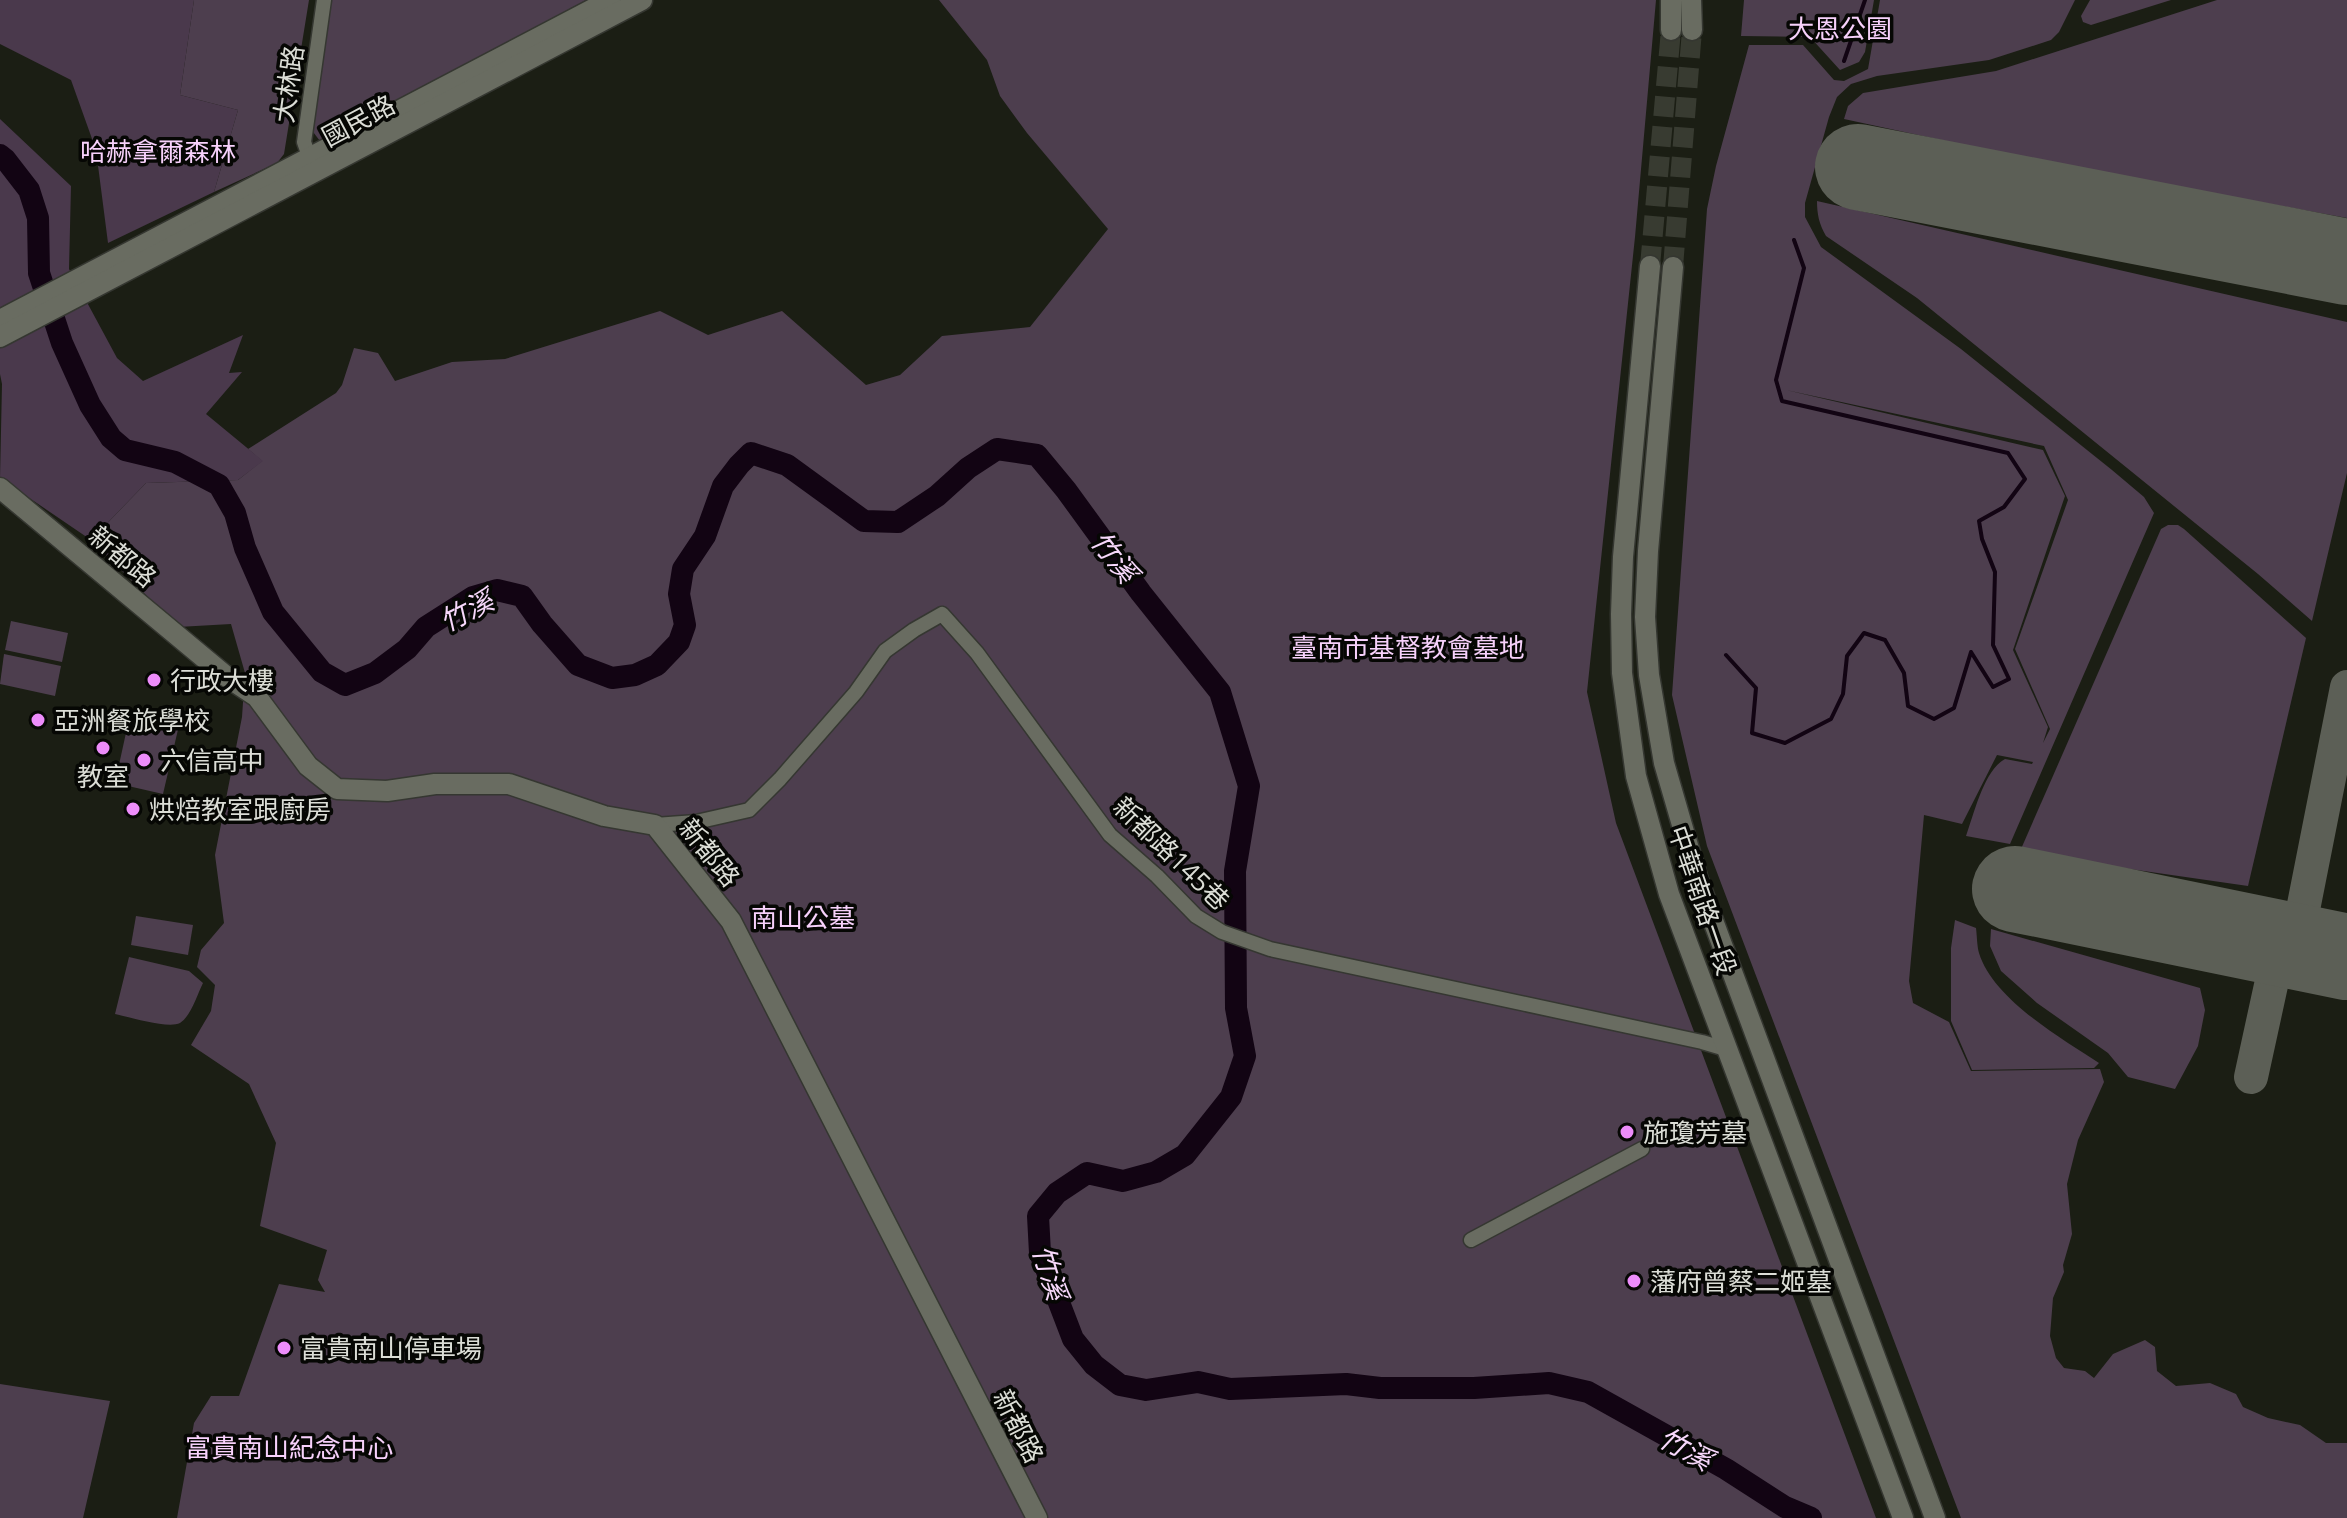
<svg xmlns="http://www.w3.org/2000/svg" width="2347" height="1518" viewBox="0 0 2347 1518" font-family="'Open Sans','Noto Sans TC',sans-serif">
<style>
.green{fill:#4d3e4e;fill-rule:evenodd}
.forest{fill:#4a394c}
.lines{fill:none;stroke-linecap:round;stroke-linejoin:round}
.stream{stroke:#120413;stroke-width:4}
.river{stroke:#120413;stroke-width:22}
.taxiway{stroke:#5c5f56;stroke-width:34}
.runway{stroke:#5c5f56;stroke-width:86}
.secondary-tunnel{stroke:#383b31;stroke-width:20;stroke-dasharray:20 10;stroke-linecap:butt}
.street-casing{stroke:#353731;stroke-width:17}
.secondary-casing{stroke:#353731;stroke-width:23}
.street{stroke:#696c61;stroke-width:14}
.secondary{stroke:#696c61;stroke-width:20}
.poi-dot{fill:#ed8cfa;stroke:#060704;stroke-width:3}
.labels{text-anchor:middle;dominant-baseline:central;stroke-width:7;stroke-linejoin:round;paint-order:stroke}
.park-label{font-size:26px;fill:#f7d1fb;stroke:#060704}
.street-label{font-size:26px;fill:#dbddd6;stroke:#060704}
.poi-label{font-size:26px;fill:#dbddd6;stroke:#060704;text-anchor:start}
.water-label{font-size:28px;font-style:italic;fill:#f7d8fb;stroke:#060704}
</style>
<rect width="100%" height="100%" fill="#1b1e14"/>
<!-- green -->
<g class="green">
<path d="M 194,0 L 309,0 L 284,154 L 277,163 L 214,192 L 238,110 L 180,95 Z"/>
<path d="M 330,0 L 586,0 L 419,91 L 320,141 L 310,128 Z"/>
<path d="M 939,0 L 1656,0 L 1635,237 L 1587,692 L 1616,823 L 1876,1518 L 177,1518 L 194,1423 L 211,1396 L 239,1396 L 279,1284 L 325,1292 L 318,1280 L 327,1250 L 260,1226 L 276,1143 L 249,1084 L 191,1045 L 211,1011 L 215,985 L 197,967 L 201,950 L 224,923 L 215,855 L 242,717 L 245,673 L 231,624 L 178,627 L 91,540 L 146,483 L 238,480 L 262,461 L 248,449 L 336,393 L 342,385 L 354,348 L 378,353 L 395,381 L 452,362 L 505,359 L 660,311 L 708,335 L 782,311 L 866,385 L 900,375 L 942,336 L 1030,327 L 1108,229 L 1027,133 L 1000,96 L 987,60 Z"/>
<path d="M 1744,0 L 1874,0 L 1865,52 L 1859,62 L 1840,70 L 1810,37 L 1741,36 Z"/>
<path d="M 1880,0 L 2075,0 L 2059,32 L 2051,40 L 1989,60 L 1877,76 L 1851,84 L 1837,97 L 1829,117 L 1805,203 L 1805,217 L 1821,247 L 1961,349 L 2112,470 L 2144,497 L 2154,513 L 2010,844 L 1966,836 C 1974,814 1984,770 2005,759 L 2032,764 L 2033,762 L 1997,755 L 1962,824 L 1924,815 L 1909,981 L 1913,1003 L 1949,1022 L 1971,1071 L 2100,1069 L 2104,1082 L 2078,1140 L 2067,1184 L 2072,1234 L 2063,1265 L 2064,1272 L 2053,1298 L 2050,1336 L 2056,1358 L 2064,1368 L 2085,1371 L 2094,1378 L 2113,1354 L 2145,1340 L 2155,1347 L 2157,1371 L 2176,1386 L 2210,1383 L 2236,1394 L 2243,1407 L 2268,1418 L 2300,1425 L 2326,1443 L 2347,1443 L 2347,1518 L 1961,1518 L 1707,846 L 1672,695 L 1707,209 L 1716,166 L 1749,45 L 1803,45 L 1834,80 L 1844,81 L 1868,69 ZM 1786,390 L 2044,446 L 2068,500 L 2015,649 L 2050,729 L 2043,743 L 2048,727 L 2013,650 L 2065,496 L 2043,450 Z"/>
<path d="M 2090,0 L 2171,0 L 2091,25 L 2083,22 L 2081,16 Z"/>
<path d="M 2217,0 L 2347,0 L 2347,218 L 2048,163 L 1844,119 L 1848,106 L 1863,93 L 1996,71 Z"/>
<path d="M 1817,201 L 2347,322 L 2347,473 L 2312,621 L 2258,574 L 1917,298 L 1826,236 C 1819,224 1817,214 1817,201 Z"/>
<path d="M 2168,525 L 2178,525 L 2184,529 L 2306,638 L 2248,886 L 2095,864 L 2021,849 L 2161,529 Z"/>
<path d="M 11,621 L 68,633 L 62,662 L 5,650 Z"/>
<path d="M 4,654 L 61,666 L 55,696 L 0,684 Z"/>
<path d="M 131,710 L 180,721 L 163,794 L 115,783 Z"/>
<path d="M 136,916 L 193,925 L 188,955 L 131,945 Z"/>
<path d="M 1955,920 L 1976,928 C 1977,936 1977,946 1979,953 C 1993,999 2061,1038 2099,1063 L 2094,1068 L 1972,1070 L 1951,1021 L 1951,948 Z"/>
<path d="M 1991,929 L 2200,988 L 2205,1010 L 2198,1046 L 2175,1089 L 2128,1077 L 2108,1053 L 2037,1003 L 2001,971 L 1990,946 Z"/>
<path d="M 129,957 L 189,971 L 203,983 C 197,995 191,1016 180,1023 C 168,1029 129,1017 115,1014 Z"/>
<path d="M 0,1384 L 110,1401 L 83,1518 L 0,1518 Z"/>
</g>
<!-- forest -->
<g class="forest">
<path d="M 0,0 L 194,0 L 180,95 L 238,110 L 214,192 L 108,243 L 96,150 L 71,80 L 0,44 Z"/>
<path d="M 0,119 L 71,186 L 69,269 L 117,358 L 143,381 L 243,335 L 229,373 L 242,372 L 206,414 L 263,461 L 238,480 L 146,483 L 91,540 L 0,478 L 2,384 L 0,374 Z"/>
</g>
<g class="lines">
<!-- stream -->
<g class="stream">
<path d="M 1844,61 L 1865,0"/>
<path d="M 1726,655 L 1756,688 L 1752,733 L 1785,743 L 1831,719 L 1843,694 L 1847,656 L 1864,633 L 1885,640 L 1904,673 L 1908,706 L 1934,719 L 1954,708 L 1971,652 L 1993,687 L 2009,679 L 1993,645 L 1995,572 L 1982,539 L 1979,521 L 2004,507 L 2025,479 L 2008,453 L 1782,401 L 1776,380 L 1804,268 L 1794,240"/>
</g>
<!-- river -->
<path class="river" d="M 0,155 L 5,159 L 29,190 L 38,218 L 39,273 L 62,343 L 90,405 L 111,438 L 125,450 L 175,462 L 219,485 L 235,513 L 245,548 L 273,612 L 322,672 L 345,685 L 375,673 L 407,649 L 426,627 L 473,597 L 497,590 L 522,596 L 542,624 L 578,665 L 612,678 L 635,675 L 657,665 L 679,642 L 685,625 L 679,594 L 683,569 L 705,536 L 723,486 L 739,465 L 751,453 L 787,465 L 864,521 L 898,522 L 937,496 L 968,468 L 997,449 L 1037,455 L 1066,490 L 1141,593 L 1220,692 L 1249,786 L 1235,871 L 1236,1008 L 1245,1056 L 1231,1097 L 1185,1155 L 1156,1172 L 1123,1181 L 1087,1173 L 1057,1193 L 1038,1216 L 1040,1253 L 1073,1339 L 1094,1365 L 1120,1385 L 1146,1390 L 1198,1382 L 1230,1389 L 1346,1384 L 1380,1388 L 1474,1388 L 1549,1383 L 1588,1392 L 1726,1469 L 1785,1507 L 1811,1518"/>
<!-- taxiway -->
<g class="taxiway">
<path d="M 2296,945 L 2347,687"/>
<path d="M 2251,1077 L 2280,944"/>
</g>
<!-- runway -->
<g class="runway">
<path d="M 1858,167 L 2347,262"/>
<path d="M 2015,889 L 2347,957"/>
</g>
<!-- secondary-tunnel -->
<g class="secondary-tunnel">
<path d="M 1650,266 L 1671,30"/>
<path d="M 1673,267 L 1692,30"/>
</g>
<defs>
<g id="street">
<path d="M 312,165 L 304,142 L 324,0"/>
<path d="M 655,825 L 696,822 L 749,810 L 780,779 L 856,692 L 885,651 L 914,630 L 942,614 L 977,653 L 1110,835 L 1157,876 L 1196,916 L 1222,932 L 1270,949 L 1702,1042 L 1729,1050"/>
<path d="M 1471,1240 L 1642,1149"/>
</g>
<g id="secondary">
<path d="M 1671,0 L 1671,30"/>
<path d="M 1691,0 L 1692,30"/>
<path d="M 1650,266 L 1623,557 L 1621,614 L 1622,673 L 1636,776 L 1669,894 L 1903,1518"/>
<path d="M 1673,267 L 1648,551 L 1645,617 L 1649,675 L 1664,763 L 1698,880 L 1935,1518"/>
<path d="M 0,320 L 610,0"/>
<path d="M 0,337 L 642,0"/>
<path d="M 0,488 L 227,677 L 257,697 L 308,766 L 337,789 L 387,791 L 435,784 L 509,784 L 604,816 L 655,825 L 731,921 L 1037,1518"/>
</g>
</defs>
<!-- street casing -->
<use href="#street" class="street-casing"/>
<!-- secondary casing -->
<use href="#secondary" class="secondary-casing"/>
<!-- street -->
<use href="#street" class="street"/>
<!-- secondary -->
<use href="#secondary" class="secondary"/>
</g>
<!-- markers -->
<g class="poi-dot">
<circle cx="154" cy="680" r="8"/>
<circle cx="38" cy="720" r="8"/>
<circle cx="103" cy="748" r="8"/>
<circle cx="144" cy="760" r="8"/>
<circle cx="133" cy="809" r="8"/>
<circle cx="1627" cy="1132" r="8"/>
<circle cx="1634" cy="1281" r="8"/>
<circle cx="284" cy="1348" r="8"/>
</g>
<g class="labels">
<!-- park labels -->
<g class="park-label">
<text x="1840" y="28">大恩公園</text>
<text x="158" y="151">哈赫拿爾森林</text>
<text x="1408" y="647">臺南市基督教會墓地</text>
<text x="803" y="917">南山公墓</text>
<text x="289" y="1447">富貴南山紀念中心</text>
</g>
<!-- street labels -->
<g class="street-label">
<text transform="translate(288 84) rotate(-82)">大林路</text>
<text transform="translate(358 120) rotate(-28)">國民路</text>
<text transform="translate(123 556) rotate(40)">新都路</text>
<text transform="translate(710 852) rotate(51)">新都路</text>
<text transform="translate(1172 853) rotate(44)">新都路145巷</text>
<text transform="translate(1703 900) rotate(71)">中華南路一段</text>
<text transform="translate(1019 1426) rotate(63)">新都路</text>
</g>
<!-- poi labels -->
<g class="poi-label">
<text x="170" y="680">行政大樓</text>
<text x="54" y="720">亞洲餐旅學校</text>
<text x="160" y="760">六信高中</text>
<text x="103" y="776" text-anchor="middle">教室</text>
<text x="149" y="809">烘焙教室跟廚房</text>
<text x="1643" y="1132">施瓊芳墓</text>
<text x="1650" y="1281">藩府曾蔡二姬墓</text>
<text x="300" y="1348">富貴南山停車場</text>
</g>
<!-- water labels -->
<g class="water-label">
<text transform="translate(1115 556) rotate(52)">竹溪</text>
<text transform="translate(466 610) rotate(-27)">竹溪</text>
<text transform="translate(1051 1272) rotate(73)">竹溪</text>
<text transform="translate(1686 1448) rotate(29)">竹溪</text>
</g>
</g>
</svg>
